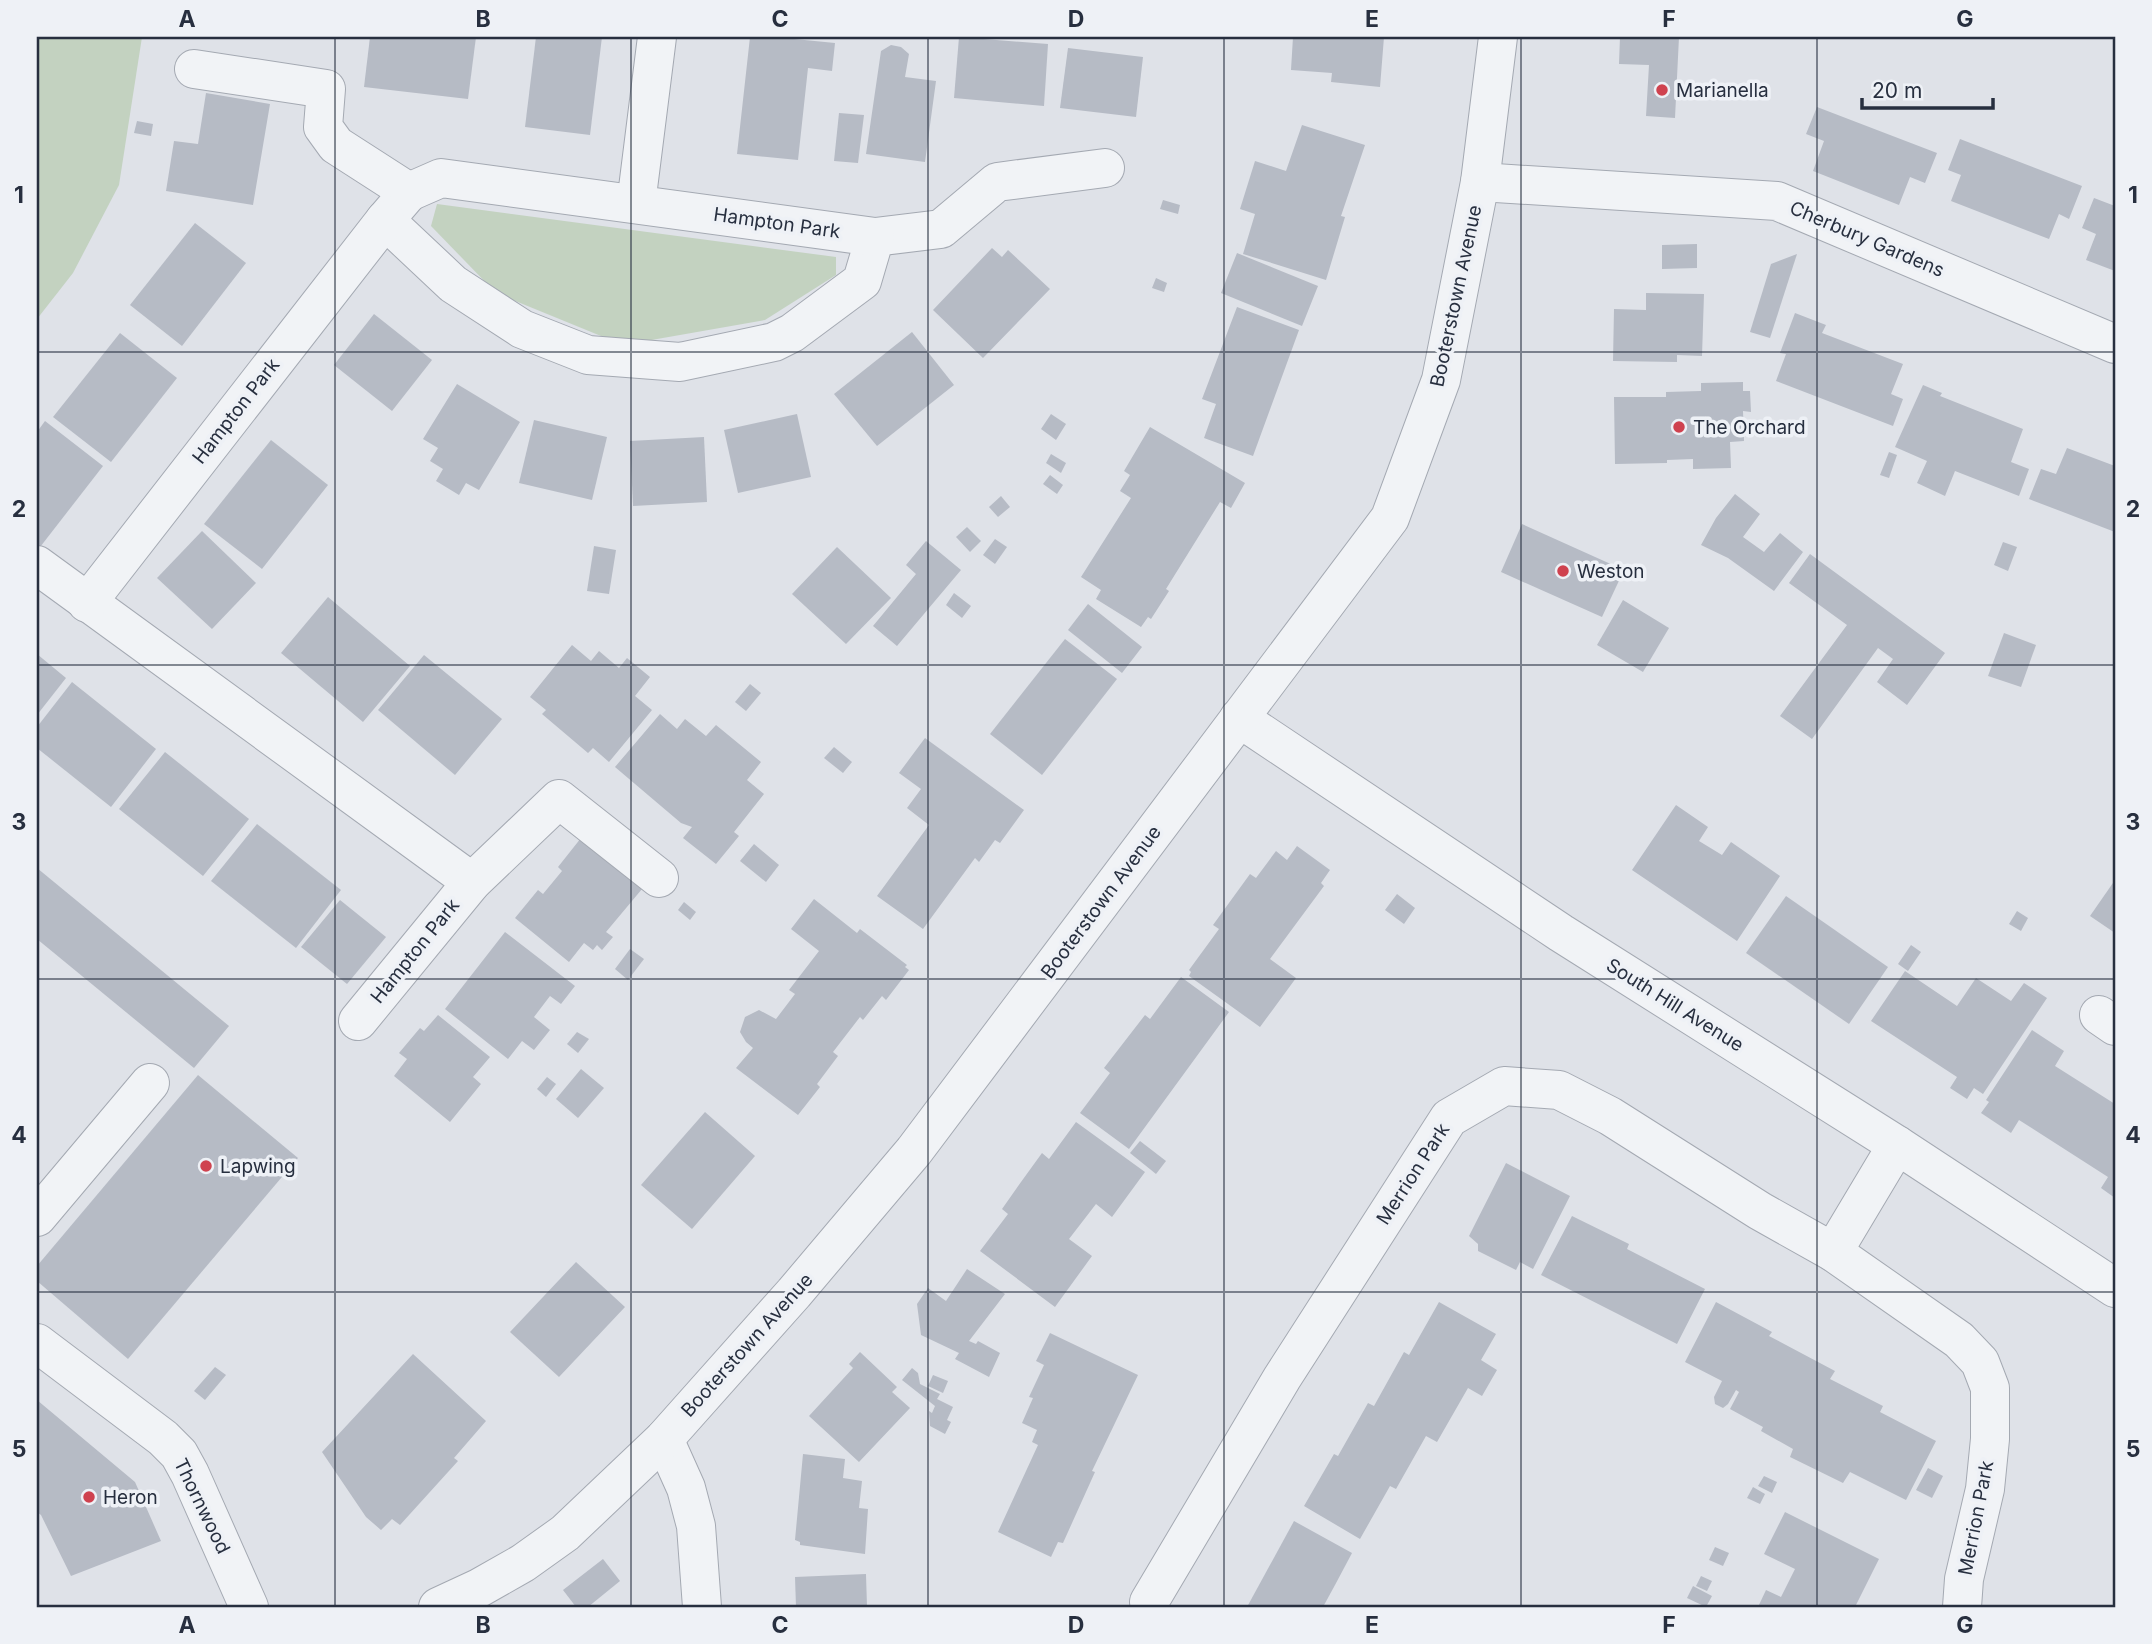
<svg xmlns="http://www.w3.org/2000/svg" width="2152" height="1644" viewBox="0 0 2152 1644" font-family="Inter,sans-serif">
<style>
.green{fill:#c3d2c0}
.building{fill:#b6bbc5}
.lines{fill:none;stroke-linecap:round;stroke-linejoin:round}
.minor-casing{stroke:#a4a9b2;stroke-width:40}
.minor{stroke:#f1f3f6;stroke-width:38}
.grid{fill:none;stroke:#272f3f;stroke-width:2;stroke-opacity:0.55}
.poi-dot{fill:#cf424f;stroke:#eef1f6;stroke-width:2.5}
.labels{text-anchor:middle;dominant-baseline:central;stroke-width:7;stroke-linejoin:round;paint-order:stroke}
.poi-label{font-size:19px;fill:#272f3f;stroke:#eef1f6;text-anchor:start}
.street-label{font-size:19px;fill:#272f3f;stroke:#eef1f6}
.neatline{fill:none;stroke:#272f3f;stroke-width:2.5}
.grid-label{font-size:23px;text-anchor:middle;font-weight:bold;fill:#272f3f}
</style>
<rect width="100%" height="100%" fill="#dfe2e8"/>
<!-- green -->
<g class="green">
<path d="M 37,37 L 142,37 L 119,185 L 73,273 L 37,319 Z"/>
<path d="M 437,204 L 836,257 L 836,275 L 765,320 L 623,345 L 496,293 L 431,226 Z"/>
</g>
<!-- building -->
<g class="building">
<path d="M 370,37 L 476,37 L 468,99 L 364,87 Z"/>
<path d="M 536,37 L 602,37 L 590,135 L 525,127 Z"/>
<path d="M 750,37 L 774,37 L 835,43 L 832,71 L 808,68 L 798,160 L 737,154 Z"/>
<path d="M 959,37 L 1048,44 L 1044,106 L 954,98 Z"/>
<path d="M 1293,37 L 1384,37 L 1380,87 L 1331,82 L 1332,73 L 1291,70 Z"/>
<path d="M 1620,37 L 1679,37 L 1675,118 L 1646,116 L 1649,65 L 1619,64 Z"/>
<path d="M 891,45 L 901,47 L 909,54 L 905,77 L 936,81 L 925,162 L 866,154 L 881,51 Z"/>
<path d="M 1068,48 L 1143,57 L 1136,117 L 1060,108 Z"/>
<path d="M 206,93 L 270,104 L 253,205 L 166,191 L 174,141 L 198,144 Z"/>
<path d="M 1817,107 L 1937,153 L 1925,183 L 1910,177 L 1899,205 L 1813,171 L 1824,141 L 1806,134 Z"/>
<path d="M 839,113 L 864,115 L 858,163 L 834,161 Z"/>
<path d="M 137,121 L 153,124 L 151,136 L 134,133 Z"/>
<path d="M 1302,125 L 1365,145 L 1341,216 L 1345,217 L 1326,280 L 1243,254 L 1255,214 L 1240,209 L 1255,161 L 1286,171 Z"/>
<path d="M 1960,139 L 2082,186 L 2069,219 L 2059,214 L 2049,239 L 1951,201 L 1961,175 L 1948,170 Z"/>
<path d="M 2094,198 L 2115,206 L 2115,271 L 2086,260 L 2096,234 L 2082,228 Z"/>
<path d="M 1163,200 L 1180,205 L 1178,214 L 1160,209 Z"/>
<path d="M 195,223 L 246,263 L 182,346 L 130,305 Z"/>
<path d="M 1697,244 L 1697,268 L 1662,269 L 1662,245 Z"/>
<path d="M 992,248 L 1002,257 L 1008,250 L 1050,289 L 983,358 L 933,310 Z"/>
<path d="M 1237,253 L 1318,286 L 1302,326 L 1221,293 Z"/>
<path d="M 1797,254 L 1770,338 L 1750,332 L 1771,264 Z"/>
<path d="M 1156,278 L 1167,283 L 1164,292 L 1152,288 Z"/>
<path d="M 1646,293 L 1704,294 L 1702,356 L 1677,355 L 1677,362 L 1613,361 L 1614,309 L 1646,310 Z"/>
<path d="M 1237,307 L 1299,330 L 1253,456 L 1204,438 L 1216,404 L 1202,399 Z"/>
<path d="M 1795,313 L 1826,325 L 1822,333 L 1903,364 L 1891,394 L 1903,399 L 1893,426 L 1776,381 L 1786,354 L 1780,353 Z"/>
<path d="M 374,314 L 432,360 L 392,411 L 334,365 Z"/>
<path d="M 912,332 L 954,385 L 877,446 L 834,394 Z"/>
<path d="M 120,333 L 177,378 L 111,462 L 53,417 Z"/>
<path d="M 1743,382 L 1743,391 L 1750,391 L 1751,412 L 1743,411 L 1744,441 L 1730,442 L 1731,468 L 1693,469 L 1693,459 L 1667,460 L 1667,463 L 1615,464 L 1614,397 L 1666,397 L 1666,392 L 1701,391 L 1701,383 Z"/>
<path d="M 457,384 L 520,422 L 479,490 L 466,483 L 459,495 L 436,481 L 443,469 L 430,461 L 438,448 L 423,439 Z"/>
<path d="M 1923,385 L 1942,393 L 1940,396 L 2023,429 L 2011,462 L 2029,469 L 2019,496 L 1955,471 L 1945,496 L 1917,483 L 1927,461 L 1895,447 Z"/>
<path d="M 797,414 L 811,477 L 738,493 L 724,430 Z"/>
<path d="M 1051,414 L 1066,424 L 1056,440 L 1041,429 Z"/>
<path d="M 534,420 L 607,437 L 592,500 L 519,483 Z"/>
<path d="M 45,421 L 103,466 L 37,551 L 37,432 Z"/>
<path d="M 1150,427 L 1245,483 L 1231,508 L 1220,502 L 1166,589 L 1169,591 L 1151,619 L 1148,617 L 1141,627 L 1096,599 L 1101,590 L 1081,577 L 1131,498 L 1120,491 L 1130,475 L 1124,471 Z"/>
<path d="M 704,437 L 707,502 L 633,506 L 630,441 Z"/>
<path d="M 271,440 L 328,485 L 262,569 L 204,524 Z"/>
<path d="M 2067,448 L 2115,466 L 2115,532 L 2029,499 L 2041,469 L 2056,474 Z"/>
<path d="M 1889,452 L 1897,455 L 1889,478 L 1880,475 Z"/>
<path d="M 1051,454 L 1066,463 L 1061,473 L 1046,463 Z"/>
<path d="M 1050,475 L 1063,485 L 1057,494 L 1043,484 Z"/>
<path d="M 1735,494 L 1760,514 L 1743,537 L 1764,552 L 1780,533 L 1803,552 L 1774,591 L 1728,558 L 1701,545 L 1716,518 Z"/>
<path d="M 1001,496 L 1010,507 L 998,517 L 989,507 Z"/>
<path d="M 1522,524 L 1624,570 L 1602,617 L 1501,572 Z"/>
<path d="M 967,527 L 981,541 L 970,552 L 956,537 Z"/>
<path d="M 202,531 L 256,583 L 212,629 L 157,578 Z"/>
<path d="M 995,539 L 1007,547 L 995,564 L 983,555 Z"/>
<path d="M 926,541 L 961,570 L 897,646 L 873,626 L 916,574 L 906,565 Z"/>
<path d="M 2003,542 L 2017,547 L 2008,571 L 1994,565 Z"/>
<path d="M 594,546 L 616,550 L 609,594 L 587,591 Z"/>
<path d="M 837,547 L 891,598 L 846,644 L 792,594 Z"/>
<path d="M 1810,554 L 1945,653 L 1907,705 L 1877,682 L 1893,659 L 1878,648 L 1812,739 L 1780,716 L 1847,625 L 1789,583 Z"/>
<path d="M 954,593 L 971,606 L 962,618 L 946,605 Z"/>
<path d="M 328,597 L 410,666 L 363,722 L 281,653 Z"/>
<path d="M 1623,600 L 1669,628 L 1643,672 L 1597,645 Z"/>
<path d="M 1088,604 L 1142,647 L 1122,673 L 1068,630 Z"/>
<path d="M 2004,633 L 2036,645 L 2021,687 L 1988,676 Z"/>
<path d="M 1065,639 L 1117,679 L 1042,775 L 990,734 Z"/>
<path d="M 572,645 L 591,661 L 599,651 L 619,668 L 627,658 L 650,677 L 635,696 L 652,710 L 609,762 L 593,748 L 588,753 L 542,714 L 546,710 L 530,697 Z"/>
<path d="M 37,654 L 66,678 L 37,715 Z"/>
<path d="M 424,655 L 502,719 L 455,775 L 378,710 Z"/>
<path d="M 72,682 L 156,749 L 111,807 L 37,748 L 37,727 Z"/>
<path d="M 750,684 L 761,693 L 746,711 L 735,702 Z"/>
<path d="M 660,714 L 677,729 L 685,719 L 706,736 L 716,725 L 761,762 L 747,780 L 764,794 L 734,832 L 739,836 L 716,864 L 683,838 L 692,827 L 681,823 L 615,767 Z"/>
<path d="M 925,738 L 1024,810 L 1000,843 L 995,840 L 979,862 L 975,858 L 923,929 L 877,896 L 929,825 L 907,808 L 921,789 L 899,773 Z"/>
<path d="M 834,747 L 852,762 L 843,773 L 824,758 Z"/>
<path d="M 165,752 L 249,819 L 203,876 L 119,809 Z"/>
<path d="M 1676,805 L 1708,827 L 1699,841 L 1722,855 L 1731,842 L 1780,876 L 1737,941 L 1632,870 Z"/>
<path d="M 257,824 L 341,890 L 296,948 L 211,881 Z"/>
<path d="M 581,838 L 642,889 L 606,932 L 613,937 L 602,950 L 597,945 L 593,950 L 584,943 L 569,962 L 515,918 L 538,890 L 543,894 L 562,871 L 558,867 Z"/>
<path d="M 754,844 L 779,865 L 766,882 L 740,861 Z"/>
<path d="M 1297,846 L 1330,870 L 1321,883 L 1324,886 L 1270,959 L 1296,978 L 1260,1027 L 1189,976 L 1191,972 L 1189,970 L 1219,929 L 1213,925 L 1250,874 L 1256,878 L 1276,851 L 1287,860 Z"/>
<path d="M 37,868 L 229,1026 L 194,1068 L 37,939 Z"/>
<path d="M 2115,880 L 2115,933 L 2090,916 Z"/>
<path d="M 1397,894 L 1415,908 L 1404,924 L 1385,910 Z"/>
<path d="M 1786,896 L 1888,967 L 1849,1024 L 1746,953 Z"/>
<path d="M 814,899 L 857,933 L 860,929 L 907,965 L 905,967 L 909,970 L 886,1000 L 882,996 L 863,1020 L 860,1017 L 833,1052 L 838,1056 L 817,1084 L 820,1087 L 798,1115 L 736,1068 L 753,1048 L 746,1042 L 740,1032 L 745,1017 L 759,1010 L 776,1019 L 795,994 L 789,990 L 819,951 L 791,929 Z"/>
<path d="M 340,900 L 386,937 L 347,984 L 301,947 Z"/>
<path d="M 684,902 L 696,912 L 690,920 L 678,910 Z"/>
<path d="M 2017,911 L 2028,918 L 2021,931 L 2009,924 Z"/>
<path d="M 505,932 L 575,986 L 561,1004 L 550,996 L 534,1017 L 550,1030 L 534,1050 L 522,1041 L 508,1059 L 445,1009 Z"/>
<path d="M 1911,945 L 1921,952 L 1908,971 L 1898,964 Z"/>
<path d="M 630,949 L 644,959 L 628,980 L 615,969 Z"/>
<path d="M 1905,971 L 1957,1006 L 1976,978 L 2011,1001 L 2024,983 L 2047,998 L 1983,1094 L 1974,1088 L 1967,1099 L 1950,1088 L 1957,1077 L 1871,1021 Z"/>
<path d="M 1181,977 L 1229,1012 L 1129,1149 L 1080,1113 L 1110,1073 L 1104,1068 L 1145,1015 L 1150,1019 Z"/>
<path d="M 438,1015 L 490,1057 L 473,1077 L 481,1084 L 450,1122 L 394,1076 L 407,1059 L 399,1053 L 420,1028 L 424,1031 Z"/>
<path d="M 2032,1030 L 2064,1051 L 2055,1066 L 2115,1104 L 2115,1198 L 2101,1188 L 2108,1177 L 2019,1120 L 2011,1133 L 1981,1113 L 1989,1102 L 1986,1100 Z"/>
<path d="M 577,1032 L 589,1039 L 578,1053 L 567,1044 Z"/>
<path d="M 581,1069 L 604,1088 L 578,1118 L 556,1099 Z"/>
<path d="M 198,1075 L 298,1158 L 128,1359 L 37,1281 L 37,1266 Z"/>
<path d="M 547,1077 L 556,1084 L 546,1097 L 537,1089 Z"/>
<path d="M 705,1112 L 755,1156 L 692,1229 L 641,1185 Z"/>
<path d="M 1076,1122 L 1145,1172 L 1112,1217 L 1096,1204 L 1069,1239 L 1092,1256 L 1055,1307 L 980,1251 L 1008,1214 L 1002,1209 L 1021,1182 L 1042,1153 L 1049,1159 Z"/>
<path d="M 1140,1141 L 1166,1161 L 1156,1174 L 1130,1153 Z"/>
<path d="M 1506,1163 L 1570,1196 L 1533,1269 L 1520,1262 L 1516,1270 L 1478,1251 L 1478,1244 L 1469,1236 Z"/>
<path d="M 1572,1216 L 1629,1244 L 1627,1249 L 1705,1289 L 1677,1344 L 1541,1275 Z"/>
<path d="M 576,1262 L 625,1307 L 559,1377 L 510,1332 Z"/>
<path d="M 967,1269 L 1005,1294 L 969,1341 L 976,1344 L 978,1341 L 1000,1353 L 989,1377 L 955,1359 L 959,1353 L 921,1335 L 917,1304 L 928,1288 L 946,1301 Z"/>
<path d="M 1439,1302 L 1496,1334 L 1481,1360 L 1497,1370 L 1482,1396 L 1468,1388 L 1437,1442 L 1426,1436 L 1396,1489 L 1390,1486 L 1360,1539 L 1304,1506 L 1334,1454 L 1338,1456 L 1368,1403 L 1374,1406 L 1404,1352 L 1409,1355 Z"/>
<path d="M 1716,1302 L 1772,1332 L 1769,1336 L 1835,1371 L 1830,1379 L 1883,1406 L 1880,1412 L 1936,1441 L 1906,1500 L 1850,1472 L 1843,1483 L 1790,1457 L 1793,1449 L 1761,1431 L 1763,1427 L 1730,1409 L 1739,1392 L 1736,1390 L 1728,1404 L 1723,1408 L 1715,1404 L 1714,1397 L 1722,1381 L 1685,1362 Z"/>
<path d="M 1050,1333 L 1138,1375 L 1092,1471 L 1095,1472 L 1063,1543 L 1058,1542 L 1051,1557 L 998,1532 L 1038,1445 L 1032,1442 L 1037,1430 L 1022,1423 L 1033,1398 L 1029,1397 L 1044,1365 L 1036,1361 Z"/>
<path d="M 860,1352 L 897,1387 L 892,1392 L 910,1408 L 859,1462 L 809,1416 L 853,1368 L 849,1364 Z"/>
<path d="M 413,1354 L 486,1421 L 454,1458 L 458,1461 L 400,1525 L 392,1519 L 381,1530 L 366,1517 L 322,1452 Z"/>
<path d="M 215,1367 L 226,1375 L 205,1400 L 194,1391 Z"/>
<path d="M 912,1368 L 918,1373 L 920,1384 L 940,1394 L 937,1399 L 953,1407 L 947,1420 L 951,1422 L 945,1434 L 930,1426 L 929,1411 L 932,1413 L 935,1406 L 902,1380 Z"/>
<path d="M 933,1375 L 948,1381 L 943,1393 L 928,1386 Z"/>
<path d="M 37,1400 L 135,1482 L 161,1541 L 71,1576 L 41,1515 L 37,1512 Z"/>
<path d="M 803,1454 L 845,1459 L 843,1478 L 862,1481 L 859,1508 L 868,1509 L 865,1554 L 800,1545 L 800,1542 L 795,1540 Z"/>
<path d="M 1928,1468 L 1943,1476 L 1932,1498 L 1916,1490 Z"/>
<path d="M 1764,1476 L 1777,1482 L 1772,1493 L 1758,1486 Z"/>
<path d="M 1753,1487 L 1765,1494 L 1760,1504 L 1747,1498 Z"/>
<path d="M 1785,1512 L 1879,1559 L 1855,1607 L 1758,1607 L 1766,1590 L 1781,1597 L 1795,1569 L 1764,1554 Z"/>
<path d="M 1294,1521 L 1352,1553 L 1335,1585 L 1323,1607 L 1247,1607 Z"/>
<path d="M 1715,1547 L 1729,1553 L 1723,1566 L 1709,1560 Z"/>
<path d="M 603,1559 L 620,1581 L 588,1607 L 576,1607 L 563,1590 Z"/>
<path d="M 866,1574 L 867,1607 L 796,1607 L 795,1577 Z"/>
<path d="M 1701,1576 L 1712,1581 L 1707,1591 L 1696,1586 Z"/>
<path d="M 1693,1586 L 1712,1596 L 1706,1607 L 1687,1598 Z"/>
</g>
<g class="lines">
<defs>
<g id="minor">
<path d="M 194,69 L 326,89 L 323,127 L 336,145 L 409,192 L 385,220 L 453,284 L 522,329 L 588,355 L 680,362 L 774,342 L 792,333 L 862,281 L 875,237 L 941,229 L 997,182 L 1105,168"/>
<path d="M 1480,182 L 1777,201 L 2115,344"/>
<path d="M 409,192 L 441,178 L 875,237"/>
<path d="M 636,204 L 657,37"/>
<path d="M 37,565 L 472,882"/>
<path d="M 87,603 L 385,220"/>
<path d="M 1239,718 L 1561,933 L 1897,1145 L 2115,1288"/>
<path d="M 2099,1015 L 2115,1026"/>
<path d="M 358,1021 L 472,882 L 559,799 L 659,878"/>
<path d="M 37,1217 L 150,1083"/>
<path d="M 1833,1252 L 1897,1145"/>
<path d="M 37,1343 L 163,1438 L 179,1454 L 190,1474 L 249,1607"/>
<path d="M 664,1439 L 686,1488 L 696,1526 L 702,1607"/>
<path d="M 1149,1602 L 1282,1378 L 1449,1118 L 1504,1086 L 1559,1090 L 1610,1116 L 1760,1211 L 1833,1252 L 1959,1340 L 1980,1362 L 1990,1388 L 1990,1439 L 1985,1489 L 1964,1579 L 1962,1607"/>
<path d="M 438,1607 L 479,1588 L 523,1563 L 565,1533 L 664,1439 L 794,1293 L 914,1151 L 1390,518 L 1441,380 L 1480,182 L 1498,37"/>
</g>
</defs>
<!-- minor casing -->
<use href="#minor" class="minor-casing"/>
<!-- minor -->
<use href="#minor" class="minor"/>
</g>
<!-- grid -->
<path class="grid" d="M 335,37 L 335,1607M 631,37 L 631,1607M 928,37 L 928,1607M 1224,37 L 1224,1607M 1521,37 L 1521,1607M 1817,37 L 1817,1607M 37,352 L 2115,352M 37,665 L 2115,665M 37,979 L 2115,979M 37,1292 L 2115,1292"/>
<!-- markers -->
<g class="poi-dot">
<circle cx="1662" cy="90" r="7"/>
<circle cx="1679" cy="427" r="7"/>
<circle cx="1563" cy="571" r="7"/>
<circle cx="206" cy="1166" r="7"/>
<circle cx="89" cy="1497" r="7"/>
</g>
<g class="labels">
<!-- poi labels -->
<g class="poi-label">
<text x="1676" y="90">Marianella</text>
<text x="1693" y="427">The Orchard</text>
<text x="1577" y="571">Weston</text>
<text x="220" y="1166">Lapwing</text>
<text x="103" y="1497">Heron</text>
</g>
<!-- street labels -->
<g class="street-label">
<text transform="translate(777 223) rotate(8)">Hampton Park</text>
<text transform="translate(1867 239) rotate(23)">Cherbury Gardens</text>
<text transform="translate(1456 296) rotate(-78)">Booterstown Avenue</text>
<text transform="translate(236 411) rotate(-52)">Hampton Park</text>
<text transform="translate(1101 902) rotate(-53)">Booterstown Avenue</text>
<text transform="translate(415 951) rotate(-51)">Hampton Park</text>
<text transform="translate(1675 1005) rotate(32)">South Hill Avenue</text>
<text transform="translate(1413 1174) rotate(-57)">Merrion Park</text>
<text transform="translate(747 1345) rotate(-48)">Booterstown Avenue</text>
<text transform="translate(202 1506) rotate(64)">Thornwood</text>
<text transform="translate(1976 1518) rotate(-79)">Merrion Park</text>
</g>
</g>
<!-- border -->
<rect width="2152" height="1644" fill="none" stroke="#eef1f6" stroke-width="77"/>
<!-- scale -->
<path d="M1862 98v10h131v-10" fill="none" stroke="#272f3f" stroke-width="3.5"/>
<text x="1872" y="98" font-size="21" fill="#272f3f" stroke="#eef1f6" stroke-width="5" paint-order="stroke">20 m</text>
<rect x="38" y="38" width="2076" height="1568" class="neatline"/>
<g class="grid-label">
<text x="187" y="27">A</text>
<text x="483" y="27">B</text>
<text x="780" y="27">C</text>
<text x="1076" y="27">D</text>
<text x="1372" y="27">E</text>
<text x="1669" y="27">F</text>
<text x="1965" y="27">G</text>
<text x="19" y="203">1</text>
<text x="2133" y="203">1</text>
<text x="19" y="517">2</text>
<text x="2133" y="517">2</text>
<text x="19" y="830">3</text>
<text x="2133" y="830">3</text>
<text x="19" y="1143">4</text>
<text x="2133" y="1143">4</text>
<text x="19" y="1457">5</text>
<text x="2133" y="1457">5</text>
<text x="187" y="1633">A</text>
<text x="483" y="1633">B</text>
<text x="780" y="1633">C</text>
<text x="1076" y="1633">D</text>
<text x="1372" y="1633">E</text>
<text x="1669" y="1633">F</text>
<text x="1965" y="1633">G</text>
</g>
</svg>
